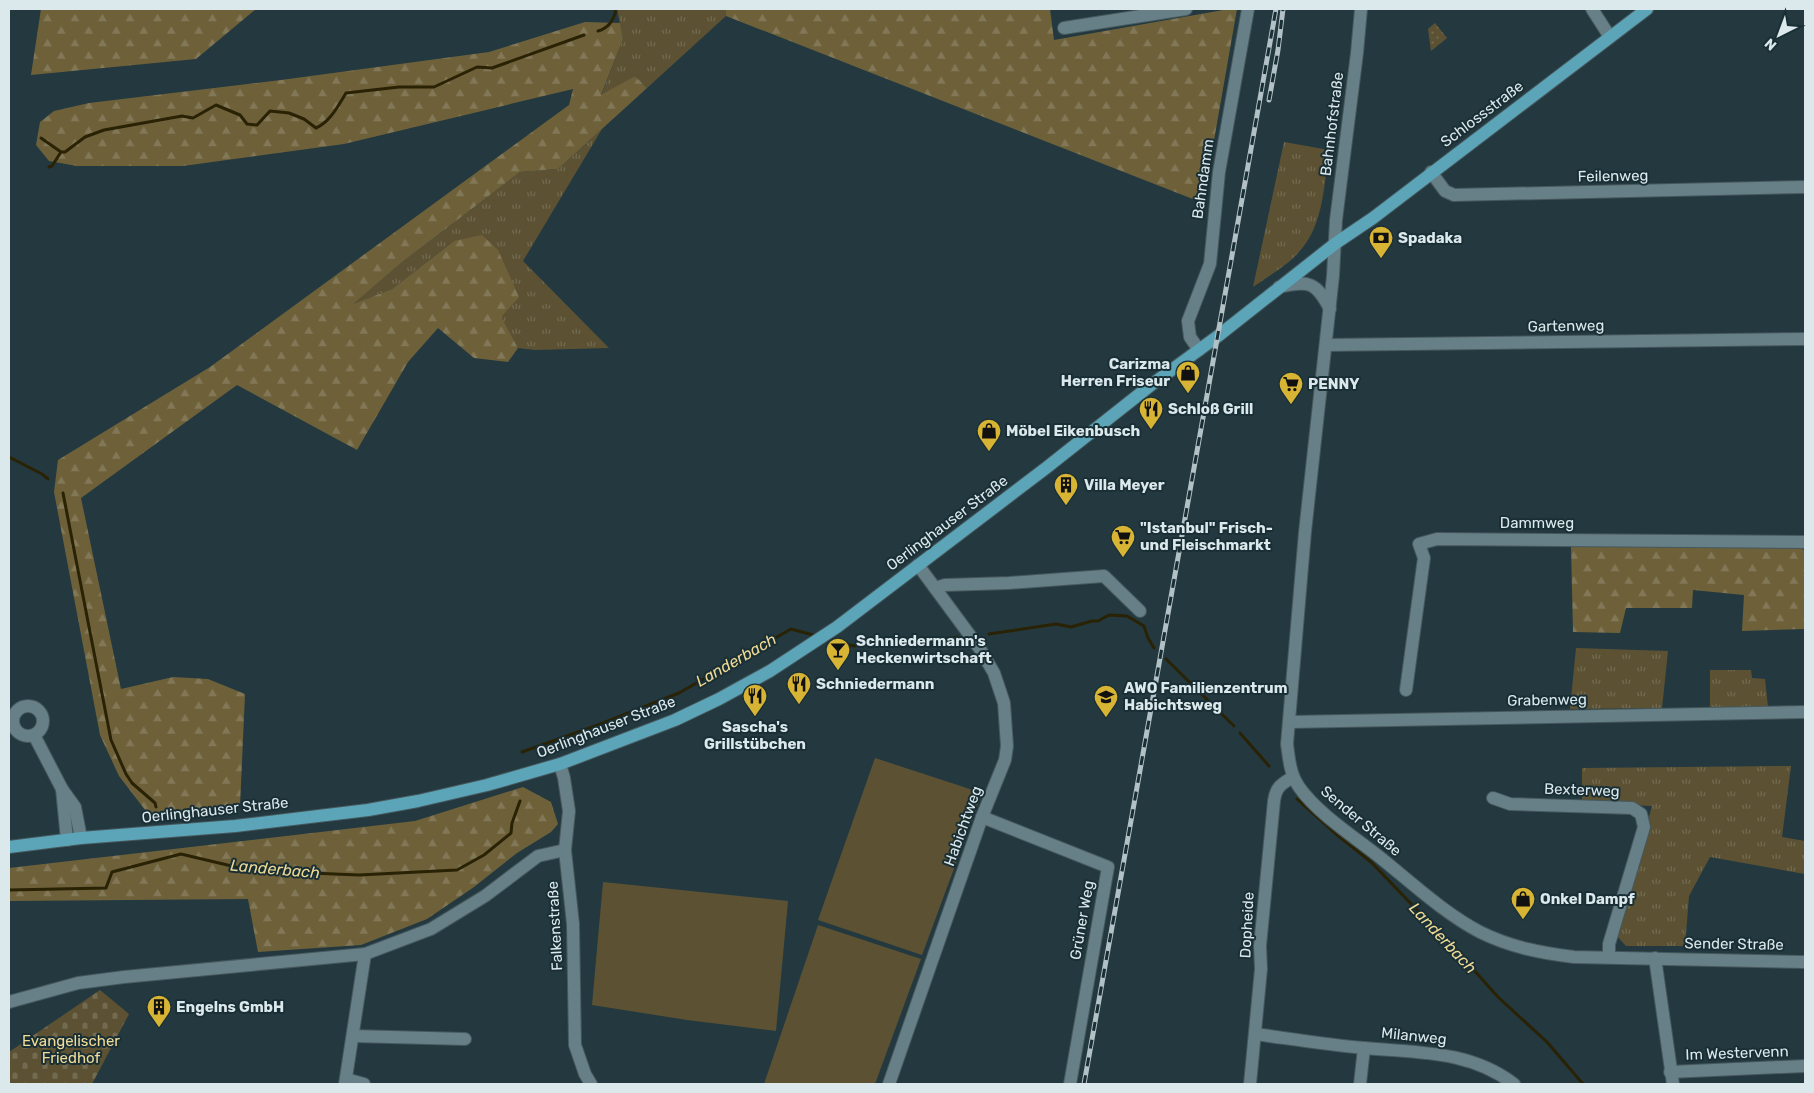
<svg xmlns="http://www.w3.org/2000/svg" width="1814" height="1093" viewBox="0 0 1814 1093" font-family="Rubik,sans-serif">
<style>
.grass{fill:url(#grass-tufts)}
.forest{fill:url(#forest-firs)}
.cemetery{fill:url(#cemetery-stones)}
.park{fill:url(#park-dots)}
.pitch{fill:#5c5233}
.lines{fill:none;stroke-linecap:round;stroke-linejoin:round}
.stream{stroke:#2a2204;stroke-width:3}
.minor-casing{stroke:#45585d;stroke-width:14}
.major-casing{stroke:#45585d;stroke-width:14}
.minor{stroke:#677f86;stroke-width:12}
.major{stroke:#5ca5b8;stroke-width:12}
.rail-casing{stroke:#b2c1c5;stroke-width:5}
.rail{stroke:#192f35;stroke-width:3;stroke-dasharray:9;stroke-linecap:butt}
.labels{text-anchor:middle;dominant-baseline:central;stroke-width:4;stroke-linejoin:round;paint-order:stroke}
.street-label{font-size:15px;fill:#dbe8ec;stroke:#192f35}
.poi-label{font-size:15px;font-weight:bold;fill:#dbe8ec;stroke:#192f35;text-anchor:start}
.park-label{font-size:15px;fill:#f1dc99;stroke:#192f35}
.water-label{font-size:16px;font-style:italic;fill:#eed995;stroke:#192f35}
</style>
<defs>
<pattern id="grass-tufts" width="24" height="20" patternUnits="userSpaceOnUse" patternTransform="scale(1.25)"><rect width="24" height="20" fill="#5c5233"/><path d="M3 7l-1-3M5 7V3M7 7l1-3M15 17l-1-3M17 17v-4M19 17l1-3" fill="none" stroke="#736b51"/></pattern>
<pattern id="forest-firs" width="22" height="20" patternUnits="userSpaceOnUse" patternTransform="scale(1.25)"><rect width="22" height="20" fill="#6e613a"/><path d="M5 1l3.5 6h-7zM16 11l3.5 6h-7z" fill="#827857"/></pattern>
<pattern id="cemetery-stones" width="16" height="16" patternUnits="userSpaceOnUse" patternTransform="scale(1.25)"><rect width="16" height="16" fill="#5c5233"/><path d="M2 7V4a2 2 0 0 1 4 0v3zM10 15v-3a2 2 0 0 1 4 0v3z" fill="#736b51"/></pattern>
<pattern id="park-dots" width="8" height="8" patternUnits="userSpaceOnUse" patternTransform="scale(1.25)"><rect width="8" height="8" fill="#5c5233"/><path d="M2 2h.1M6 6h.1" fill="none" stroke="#736b51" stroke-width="1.8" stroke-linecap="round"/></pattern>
</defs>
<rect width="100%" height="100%" fill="#23393f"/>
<!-- grass -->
<g class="grass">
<path d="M 617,9 L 726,9 L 726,16 L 647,88 L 635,76 L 601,96 L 623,39 Z"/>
<path d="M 602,129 L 523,261 L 609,348 L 535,350 L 518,348 L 454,241 L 392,289 L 351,305 L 401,263 L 520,172 L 558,169 Z"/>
<path d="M 1284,142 L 1329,150 C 1324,184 1324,225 1299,252 C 1288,265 1267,277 1253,287 Z"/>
<path d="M 1576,648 L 1668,651 L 1662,708 L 1570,709 Z"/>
<path d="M 1710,670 L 1751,670 L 1752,678 L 1765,679 L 1768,707 L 1710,707 Z"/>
<path d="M 1791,766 L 1782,837 L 1805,841 L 1805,874 L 1710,857 L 1689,896 L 1685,946 L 1626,946 L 1616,935 L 1652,806 L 1582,803 L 1582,768 Z"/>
</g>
<!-- forest -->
<g class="forest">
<path d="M 41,9 L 256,9 L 196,59 L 31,75 Z"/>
<path d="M 726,9 L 1050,9 L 1054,40 L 1229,9 L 1237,9 L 1203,203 L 726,16 Z"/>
<path d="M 585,22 L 620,23 L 623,39 L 601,95 L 635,76 L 647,88 L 558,169 L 520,172 L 401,263 L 353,304 L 392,289 L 454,241 L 482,235 L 498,250 L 519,297 L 501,317 L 518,348 L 508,362 L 474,358 L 438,328 L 408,362 L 357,450 L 237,385 L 81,498 L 121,689 L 173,677 L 208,679 L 245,694 L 240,806 L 149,815 L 119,776 L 100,735 L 54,492 L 58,460 L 210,367 L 569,105 L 573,89 L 344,144 L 183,166 L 77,166 L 49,161 L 36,145 L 40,122 L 54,111 L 89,103 L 281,80 L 489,52 Z"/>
<path d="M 1571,546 L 1794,547 L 1805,550 L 1805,629 L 1742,631 L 1744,595 L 1693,590 L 1692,608 L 1626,608 L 1620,633 L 1573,632 Z"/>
<path d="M 523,787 L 551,802 L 558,824 L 551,832 L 517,853 L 474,887 L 427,919 L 361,945 L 258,952 L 248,899 L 9,901 L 9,868 L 415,821 Z"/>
</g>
<!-- cemetery -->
<path class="cemetery" d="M 100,990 L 129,1014 L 92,1084 L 9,1084 L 9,1052 Z"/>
<!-- park -->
<path class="park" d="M 1435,23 L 1447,38 L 1431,51 L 1428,29 Z"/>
<!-- pitch -->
<g class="pitch">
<path d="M 875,758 L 982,793 L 922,955 L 818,920 Z"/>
<path d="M 603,882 L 788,901 L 776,1031 L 687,1020 L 592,1005 Z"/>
<path d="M 818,925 L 921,959 L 875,1084 L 764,1084 Z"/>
</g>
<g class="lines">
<!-- stream -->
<g class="stream">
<path d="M 598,31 C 609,28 614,20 616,9"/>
<path d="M 41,138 L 61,152 L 65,152 L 85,137 L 104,130 L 182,116 L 193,118 L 216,105 L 240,115 L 247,124 L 257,125 L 270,111 L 289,113 L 304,119 L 316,128 C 330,122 338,106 346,93 L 399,87 L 434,87 L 477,67 L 492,68 L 584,35"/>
<path d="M 49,167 L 52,166 L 61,152"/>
<path d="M 9,457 L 42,474 L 48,479"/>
<path d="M 63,493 L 111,740 L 126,774 L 132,783 L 155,803 L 156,807"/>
<path d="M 989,634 L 1056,624 L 1071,627 L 1092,621 L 1098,621 L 1109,615 L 1127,616 L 1144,626 L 1148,638 L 1154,648"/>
<path d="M 826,638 L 854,646 L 880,640 L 934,640 L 958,637"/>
<path d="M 1166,659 L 1234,726"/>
<path d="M 1240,733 L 1269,766"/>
<path d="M 522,752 L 598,725 L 679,693 L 791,629 L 817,636"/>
<path d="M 1297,799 L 1336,834 L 1371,862 L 1464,959 L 1498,997 L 1547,1042 L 1583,1084"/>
<path d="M 9,890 L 106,888 L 112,872 L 181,854 L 240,868 L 310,873 L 359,875 L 457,870 L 484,855 L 511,833 L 512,823 L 520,801"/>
</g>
<defs>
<g id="minor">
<path d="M 1361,9 L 1357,53 L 1336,220 L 1333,276 L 1305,532 L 1287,744 C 1289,759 1290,774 1299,787 C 1318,814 1356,838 1382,859 C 1413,884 1444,913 1480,932 C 1510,947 1541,953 1574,957 L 1805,962"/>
<path d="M 1592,9 L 1610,37"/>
<path d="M 1064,28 L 1186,9"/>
<path d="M 1431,172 L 1445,191 L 1454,195 L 1805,187"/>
<path d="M 1279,287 C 1309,280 1316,282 1330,309"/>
<path d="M 1326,345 L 1805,339"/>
<path d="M 1199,350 L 1190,337 L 1188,321 L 1210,264 L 1219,172 L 1248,9"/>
<path d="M 935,588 L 945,585 L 1009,583 L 1104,576 L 1140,611"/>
<path d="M 1406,690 L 1424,558 L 1419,544 L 1437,539 L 1805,542"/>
<circle cx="28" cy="721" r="15"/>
<path d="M 1289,722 L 1805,712"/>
<path d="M 34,735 L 62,789 L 75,807 L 81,838"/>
<path d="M 560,764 L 564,778 L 569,811 L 565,850 L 573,924 L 575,1045 L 585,1074 L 591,1084"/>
<path d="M 62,789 L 67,840"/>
<path d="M 1493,798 L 1510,804 L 1632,808 L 1641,814 L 1644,827 L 1609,944 L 1609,957"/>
<path d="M 982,817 L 1108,867 L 1070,1084"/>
<path d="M 1655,958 L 1673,1084"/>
<path d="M 9,1002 L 78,983 L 124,977 L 365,954 L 431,929 L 485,896 L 538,856 L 565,850"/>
<path d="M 1255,1034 C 1292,1039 1328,1045 1365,1048 C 1418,1053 1469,1050 1514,1084"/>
<path d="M 353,1036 L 465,1039"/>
<path d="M 1670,1072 L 1805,1066"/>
<path d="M 346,1079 L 364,1084"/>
<path d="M 345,1084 L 365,954"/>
<path d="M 889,1084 L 982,817 L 1005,760 L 1007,746 L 1004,703 L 994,673 L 980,649 L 918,565"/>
<path d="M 1250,1084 L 1261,969 L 1260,946 L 1274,801 C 1276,786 1282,784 1293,777"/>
<path d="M 1360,1084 L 1364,1048"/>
</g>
<path id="major" d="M 9,847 L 81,838 L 235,826 L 368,810 L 418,801 L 487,785 L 560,764 L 675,720 L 719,699 L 770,671 L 837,627 L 1046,468 L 1151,385 L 1218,336 L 1336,243 L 1373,218 L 1647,9"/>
</defs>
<!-- minor casing -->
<use href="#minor" class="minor-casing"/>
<!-- major casing -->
<use href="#major" class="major-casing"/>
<!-- minor -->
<use href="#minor" class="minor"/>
<!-- major -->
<use href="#major" class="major"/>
<defs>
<g id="rail">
<path d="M 1269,100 L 1278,50 L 1283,9"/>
<path d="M 1084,1084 L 1276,9"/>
</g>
</defs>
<!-- rail casing -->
<use href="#rail" class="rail-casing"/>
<!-- rail -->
<use href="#rail" class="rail"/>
</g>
<!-- icons -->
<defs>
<symbol id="bank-pin" viewBox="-11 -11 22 30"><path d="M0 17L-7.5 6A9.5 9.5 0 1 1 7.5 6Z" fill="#d8b434" stroke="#192f35"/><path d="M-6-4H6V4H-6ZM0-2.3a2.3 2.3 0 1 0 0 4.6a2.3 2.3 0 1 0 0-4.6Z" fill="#111"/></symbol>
<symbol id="shop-pin" viewBox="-11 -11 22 30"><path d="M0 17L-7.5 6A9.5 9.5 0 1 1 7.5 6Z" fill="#d8b434" stroke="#192f35"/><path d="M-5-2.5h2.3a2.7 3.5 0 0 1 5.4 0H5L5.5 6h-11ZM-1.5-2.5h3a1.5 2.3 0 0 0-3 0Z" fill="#111"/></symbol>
<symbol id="supermarket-pin" viewBox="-11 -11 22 30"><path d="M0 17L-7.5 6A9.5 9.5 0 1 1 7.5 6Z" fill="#d8b434" stroke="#192f35"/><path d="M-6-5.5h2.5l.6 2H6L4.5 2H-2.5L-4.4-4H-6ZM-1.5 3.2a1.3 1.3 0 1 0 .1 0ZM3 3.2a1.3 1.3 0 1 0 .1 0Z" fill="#111"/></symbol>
<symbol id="restaurant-pin" viewBox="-11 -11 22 30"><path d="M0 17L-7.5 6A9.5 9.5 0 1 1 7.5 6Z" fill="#d8b434" stroke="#192f35"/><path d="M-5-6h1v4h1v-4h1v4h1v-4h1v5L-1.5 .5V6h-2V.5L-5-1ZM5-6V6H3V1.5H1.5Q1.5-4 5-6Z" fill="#111"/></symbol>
<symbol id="building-pin" viewBox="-11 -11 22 30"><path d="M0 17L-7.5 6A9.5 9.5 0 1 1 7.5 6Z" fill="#d8b434" stroke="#192f35"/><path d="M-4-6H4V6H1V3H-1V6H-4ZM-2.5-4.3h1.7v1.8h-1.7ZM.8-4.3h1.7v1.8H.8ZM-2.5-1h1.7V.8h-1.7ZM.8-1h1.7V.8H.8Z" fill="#111"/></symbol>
<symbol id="bar-pin" viewBox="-11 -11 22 30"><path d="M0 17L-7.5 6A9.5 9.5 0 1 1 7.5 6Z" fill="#d8b434" stroke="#192f35"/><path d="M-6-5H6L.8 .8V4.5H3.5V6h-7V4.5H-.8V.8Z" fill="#111"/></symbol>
<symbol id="school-pin" viewBox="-11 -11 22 30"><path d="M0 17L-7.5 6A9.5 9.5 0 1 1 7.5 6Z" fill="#d8b434" stroke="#192f35"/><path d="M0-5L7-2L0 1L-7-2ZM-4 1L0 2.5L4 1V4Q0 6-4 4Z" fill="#111"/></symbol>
</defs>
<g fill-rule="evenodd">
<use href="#bank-pin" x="1367" y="224" width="28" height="38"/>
<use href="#shop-pin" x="1174" y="359" width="28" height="38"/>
<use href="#supermarket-pin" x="1277" y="370" width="28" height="38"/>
<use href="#restaurant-pin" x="1137" y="395" width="28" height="38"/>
<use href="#shop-pin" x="975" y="417" width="28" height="38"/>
<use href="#building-pin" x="1052" y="471" width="28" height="38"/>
<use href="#supermarket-pin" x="1109" y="523" width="28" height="38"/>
<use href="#bar-pin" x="824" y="636" width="28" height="38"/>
<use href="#restaurant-pin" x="785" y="670" width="28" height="38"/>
<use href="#restaurant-pin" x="741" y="682" width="28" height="38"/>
<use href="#school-pin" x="1092" y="683" width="28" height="38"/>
<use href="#shop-pin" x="1509" y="885" width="28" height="38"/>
<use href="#building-pin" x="145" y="993" width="28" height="38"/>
</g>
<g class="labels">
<!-- street labels -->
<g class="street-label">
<text transform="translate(1482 114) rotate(-37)">Schlossstraße</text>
<text transform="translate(1332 124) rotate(-83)">Bahnhofstraße</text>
<text transform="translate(1613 176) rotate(-1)">Feilenweg</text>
<text transform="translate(1203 179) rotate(-82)">Bahndamm</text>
<text transform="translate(1566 326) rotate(-1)">Gartenweg</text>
<text transform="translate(947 523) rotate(-37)">Oerlinghauser Straße</text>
<text x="1537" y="523">Dammweg</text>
<text transform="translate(1547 700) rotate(-1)">Grabenweg</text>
<text transform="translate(606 727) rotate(-21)">Oerlinghauser Straße</text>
<text transform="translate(1582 790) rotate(2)">Bexterweg</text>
<text transform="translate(215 810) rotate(-6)">Oerlinghauser Straße</text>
<text transform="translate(1361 821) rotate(40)">Sender Straße</text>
<text transform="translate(963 826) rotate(-70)">Habichtweg</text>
<text transform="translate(1082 920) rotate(-80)">Grüner Weg</text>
<text transform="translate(1247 925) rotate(-87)">Dopheide</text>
<text transform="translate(555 926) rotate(-93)">Falkenstraße</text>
<text transform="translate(1734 944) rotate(1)">Sender Straße</text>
<text transform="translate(1414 1036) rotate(6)">Milanweg</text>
<text transform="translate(1737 1053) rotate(-2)">Im Westervenn</text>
</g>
<!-- poi labels -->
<g class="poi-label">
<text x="1398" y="238">Spadaka</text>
<text x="1170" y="364" text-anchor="end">Carizma<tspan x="1170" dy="17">Herren Friseur</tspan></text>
<text x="1308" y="384">PENNY</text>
<text x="1168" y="409">Schloß Grill</text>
<text x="1006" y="431">Möbel Eikenbusch</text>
<text x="1084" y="485">Villa Meyer</text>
<text x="1140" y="528">"Istanbul" Frisch-<tspan x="1140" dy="17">und Fleischmarkt</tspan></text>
<text x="856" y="641">Schniedermann's<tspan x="856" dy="17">Heckenwirtschaft</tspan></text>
<text x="816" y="684">Schniedermann</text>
<text x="1124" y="688">AWO Familienzentrum<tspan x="1124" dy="17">Habichtsweg</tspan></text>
<text x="755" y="727" text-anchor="middle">Sascha's<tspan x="755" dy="17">Grillstübchen</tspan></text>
<text x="1540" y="899">Onkel Dampf</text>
<text x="176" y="1007">Engelns GmbH</text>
</g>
<!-- park labels -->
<g class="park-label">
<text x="71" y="1041">Evangelischer<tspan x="71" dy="17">Friedhof</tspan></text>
</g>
<!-- water labels -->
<g class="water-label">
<text transform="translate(736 660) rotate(-30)">Landerbach</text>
<text transform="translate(275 869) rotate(5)">Landerbach</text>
<text transform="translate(1443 938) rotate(47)">Landerbach</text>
</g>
</g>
<!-- border -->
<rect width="1814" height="1093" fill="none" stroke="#dbe8ec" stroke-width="20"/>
<!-- north arrow -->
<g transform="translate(1779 35) rotate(222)" stroke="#192f35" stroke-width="4" paint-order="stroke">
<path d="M0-4L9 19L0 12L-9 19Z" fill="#dbe8ec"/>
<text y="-8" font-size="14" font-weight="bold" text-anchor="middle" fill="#dbe8ec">N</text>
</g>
</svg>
